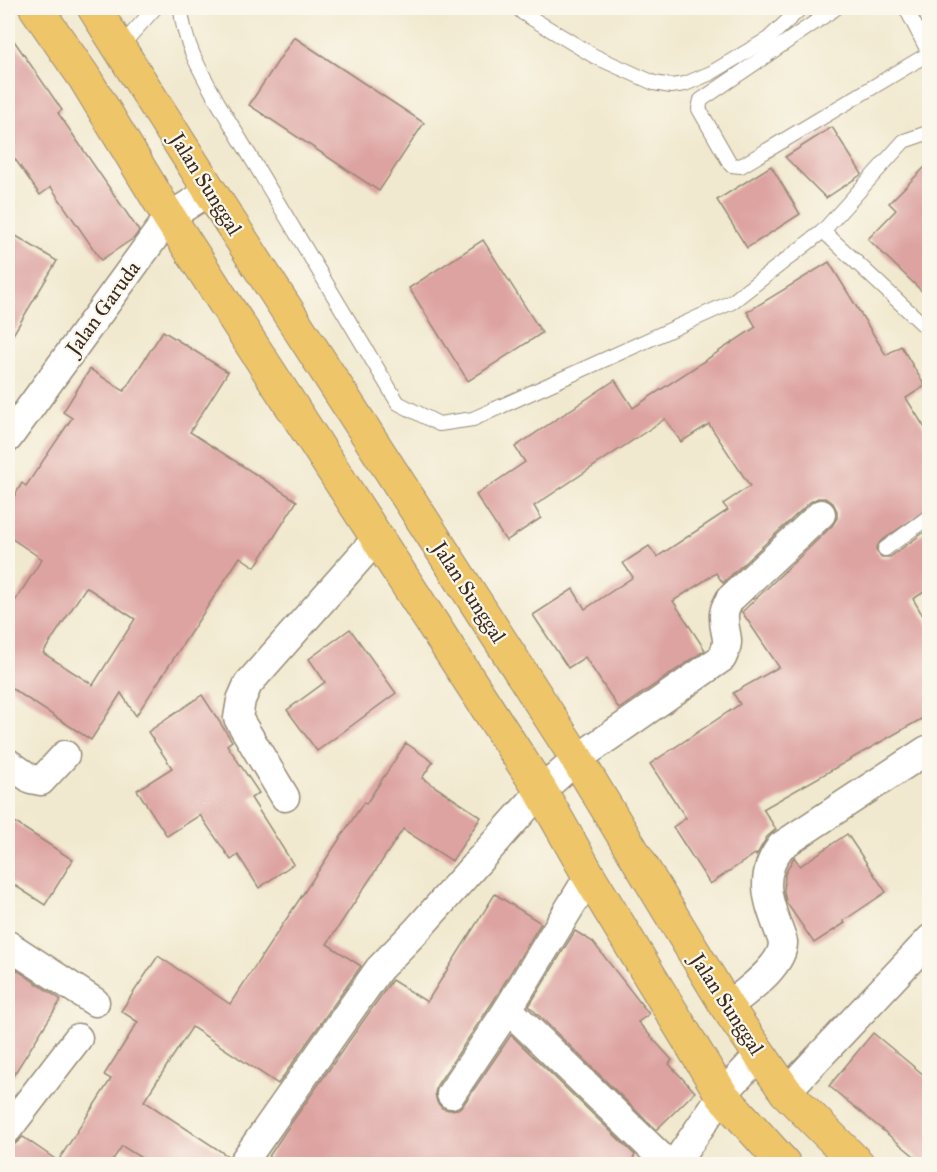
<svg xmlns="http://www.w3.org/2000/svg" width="937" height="1172" viewBox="0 0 937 1172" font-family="'IM FELL Great Primer',serif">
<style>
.building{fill:#dda3a1;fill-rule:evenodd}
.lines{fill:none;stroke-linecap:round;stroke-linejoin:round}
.service-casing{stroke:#968a76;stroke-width:16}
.minor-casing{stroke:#968a76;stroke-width:31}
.primary-casing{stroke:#968a76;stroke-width:35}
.service{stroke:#fff;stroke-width:14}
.minor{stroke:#fff;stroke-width:28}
.primary{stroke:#eec569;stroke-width:33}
.labels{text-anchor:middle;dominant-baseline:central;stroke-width:4.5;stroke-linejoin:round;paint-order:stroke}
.street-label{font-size:21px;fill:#3b2a1e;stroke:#fbf7ec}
</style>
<rect width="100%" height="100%" fill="#fbf7ec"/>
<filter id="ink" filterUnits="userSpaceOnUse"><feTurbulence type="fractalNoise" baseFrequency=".0167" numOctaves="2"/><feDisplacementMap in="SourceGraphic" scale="12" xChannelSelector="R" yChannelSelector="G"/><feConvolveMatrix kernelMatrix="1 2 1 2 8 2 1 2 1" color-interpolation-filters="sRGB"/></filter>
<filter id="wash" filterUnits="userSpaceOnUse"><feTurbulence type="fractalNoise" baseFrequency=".008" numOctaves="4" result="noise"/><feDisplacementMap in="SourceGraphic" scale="24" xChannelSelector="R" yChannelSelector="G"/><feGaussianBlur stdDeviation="1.35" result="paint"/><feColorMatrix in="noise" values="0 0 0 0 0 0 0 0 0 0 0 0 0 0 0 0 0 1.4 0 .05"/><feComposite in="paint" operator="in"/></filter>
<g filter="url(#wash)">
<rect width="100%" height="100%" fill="#f1e9cf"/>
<g id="blocks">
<!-- building -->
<g class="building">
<path d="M 8,32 L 62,110 L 58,113 L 139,231 L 134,238 L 101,260 L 51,187 L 40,195 L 8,149 Z"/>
<path d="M 294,37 L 424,123 L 379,191 L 249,105 Z"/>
<path d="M 832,127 L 862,174 L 826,198 L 785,157 Z"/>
<path d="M 930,162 L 930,299 L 868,239 L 896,210 L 889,203 Z"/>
<path d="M 771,166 L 800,214 L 747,248 L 717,200 Z"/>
<path d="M 8,231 L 57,261 L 8,343 Z"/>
<path d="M 483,240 L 542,333 L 468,381 L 409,288 Z"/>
<path d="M 829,262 L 886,355 L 901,346 L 925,386 L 906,398 L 930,436 L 930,507 L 880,542 L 876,549 L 881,557 L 890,557 L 930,528 L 930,588 L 913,599 L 930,628 L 930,714 L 763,809 L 776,829 L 767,837 L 756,856 L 755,854 L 710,884 L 673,827 L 686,818 L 650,764 L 740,704 L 733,693 L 779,667 L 742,612 L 832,526 L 837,518 L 837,511 L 833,503 L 825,498 L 818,498 L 810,502 L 723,583 L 716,573 L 673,601 L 705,650 L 619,709 L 585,657 L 568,668 L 533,615 L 573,589 L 585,609 L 633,577 L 623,563 L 649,546 L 657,557 L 728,510 L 723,504 L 750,486 L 709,424 L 681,442 L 665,419 L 534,506 L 541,518 L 506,541 L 476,495 L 525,462 L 515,447 L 615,380 L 633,408 L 756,327 L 747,312 Z"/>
<path d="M 163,331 L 228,372 L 190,432 L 297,501 L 255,567 L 240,557 L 136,716 L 121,693 L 91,740 L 8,686 L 8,612 L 42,559 L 8,536 L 8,507 L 22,483 L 26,486 L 72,418 L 63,412 L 90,369 L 124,391 ZM 86,587 L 135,619 L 93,685 L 43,653 Z"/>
<path d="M 350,629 L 396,693 L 317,751 L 287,710 L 325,682 L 309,659 Z"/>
<path d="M 202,695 L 232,741 L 227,745 L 259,793 L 251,798 L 293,864 L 259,888 L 238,855 L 231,860 L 200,815 L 167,836 L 137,790 L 172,768 L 148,732 Z"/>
<path d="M 406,743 L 433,762 L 422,778 L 481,817 L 452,861 L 403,829 L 327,944 L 361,966 L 278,1084 L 192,1027 L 144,1101 L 228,1156 L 226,1164 L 151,1164 L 122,1146 L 110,1164 L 8,1164 L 8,1145 L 15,1144 L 23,1137 L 58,1161 L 111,1079 L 104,1075 L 138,1022 L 121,1011 L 158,956 L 230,1004 L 364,802 L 366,804 Z"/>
<path d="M 8,818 L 73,860 L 45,905 L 8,881 Z"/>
<path d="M 847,834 L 886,892 L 843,921 L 845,923 L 814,943 L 786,902 L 784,891 L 785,874 L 794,857 L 800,866 Z"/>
<path d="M 495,894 L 541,923 L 494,1000 L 437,1085 L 435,1093 L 437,1102 L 442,1108 L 449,1110 L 458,1109 L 464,1104 L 511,1035 L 635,1155 L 630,1164 L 264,1164 L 285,1132 L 392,980 L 427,1002 Z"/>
<path d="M 575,931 L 593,942 L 649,1014 L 638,1022 L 672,1060 L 669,1064 L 695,1092 L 656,1130 L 529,1006 Z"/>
<path d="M 8,964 L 61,1000 L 8,1084 Z"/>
<path d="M 873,1033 L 930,1080 L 930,1164 L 924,1164 L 829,1086 Z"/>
</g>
</g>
</g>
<g filter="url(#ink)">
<use href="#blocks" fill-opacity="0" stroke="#968a76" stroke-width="1.5"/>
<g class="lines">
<defs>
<g id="service">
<path d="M 181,8 C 183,42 201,72 217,101 L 398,403 L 439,424 L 473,419 L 732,302 L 823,231 L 904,141 L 930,132"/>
<path d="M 518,8 L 523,13 L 594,56 L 654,83 L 671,86 L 685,84 L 711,73 L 768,39 L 801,8"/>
<path d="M 836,8 L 701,100 L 699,109 L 731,165 L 741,166 L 928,54"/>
<path d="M 906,8 L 930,55"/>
<path d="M 120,47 L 155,8"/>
<path d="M 823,231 L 930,331"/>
<path d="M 885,549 L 930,516"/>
</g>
<g id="minor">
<path d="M 8,438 L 169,217 L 210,191"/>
<path d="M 8,763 L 31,779 L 41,781 L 65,755"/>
<path d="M 285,797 L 238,718 L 241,700 L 248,684 L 378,537"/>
<path d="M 8,945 L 95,1002"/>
<path d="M 727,1007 C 744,993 784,966 783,942 C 771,907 755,880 781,846 L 927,750"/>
<path d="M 508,1009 L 668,1164"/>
<path d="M 786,1092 L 930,939"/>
<path d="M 451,1094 L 508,1009 L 589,876"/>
<path d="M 8,1129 L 78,1038"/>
<path d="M 242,1164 L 379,969 L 416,931 L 541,791 L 577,759 L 722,658 C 732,637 724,637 724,618 C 723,611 727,605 730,599 L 821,514"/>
<path d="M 675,1164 L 722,1095 L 759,1055"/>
</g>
<g id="primary">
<path d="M 36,8 L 84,77 L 169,217 L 541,791 L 589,876 L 722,1095 L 784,1164"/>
<path d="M 94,8 L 210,191 L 577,759 L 727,1007 L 786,1092 L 858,1164"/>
</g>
</defs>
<!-- service casing -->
<use href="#service" class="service-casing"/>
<!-- minor casing -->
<use href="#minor" class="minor-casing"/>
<!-- primary casing -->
<use href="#primary" class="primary-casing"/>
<!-- service -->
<use href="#service" class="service"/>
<!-- minor -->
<use href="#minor" class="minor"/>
<!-- primary -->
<use href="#primary" class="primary"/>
</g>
</g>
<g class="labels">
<!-- street labels -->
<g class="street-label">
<text transform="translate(206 184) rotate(58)">Jalan Sunggal</text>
<text transform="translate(103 308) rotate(-54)">Jalan Garuda</text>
<text transform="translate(469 592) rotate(57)">Jalan Sunggal</text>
<text transform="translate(727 1004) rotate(57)">Jalan Sunggal</text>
</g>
</g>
<!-- margin -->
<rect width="937" height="1172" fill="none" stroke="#fbf7ec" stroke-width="30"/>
</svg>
